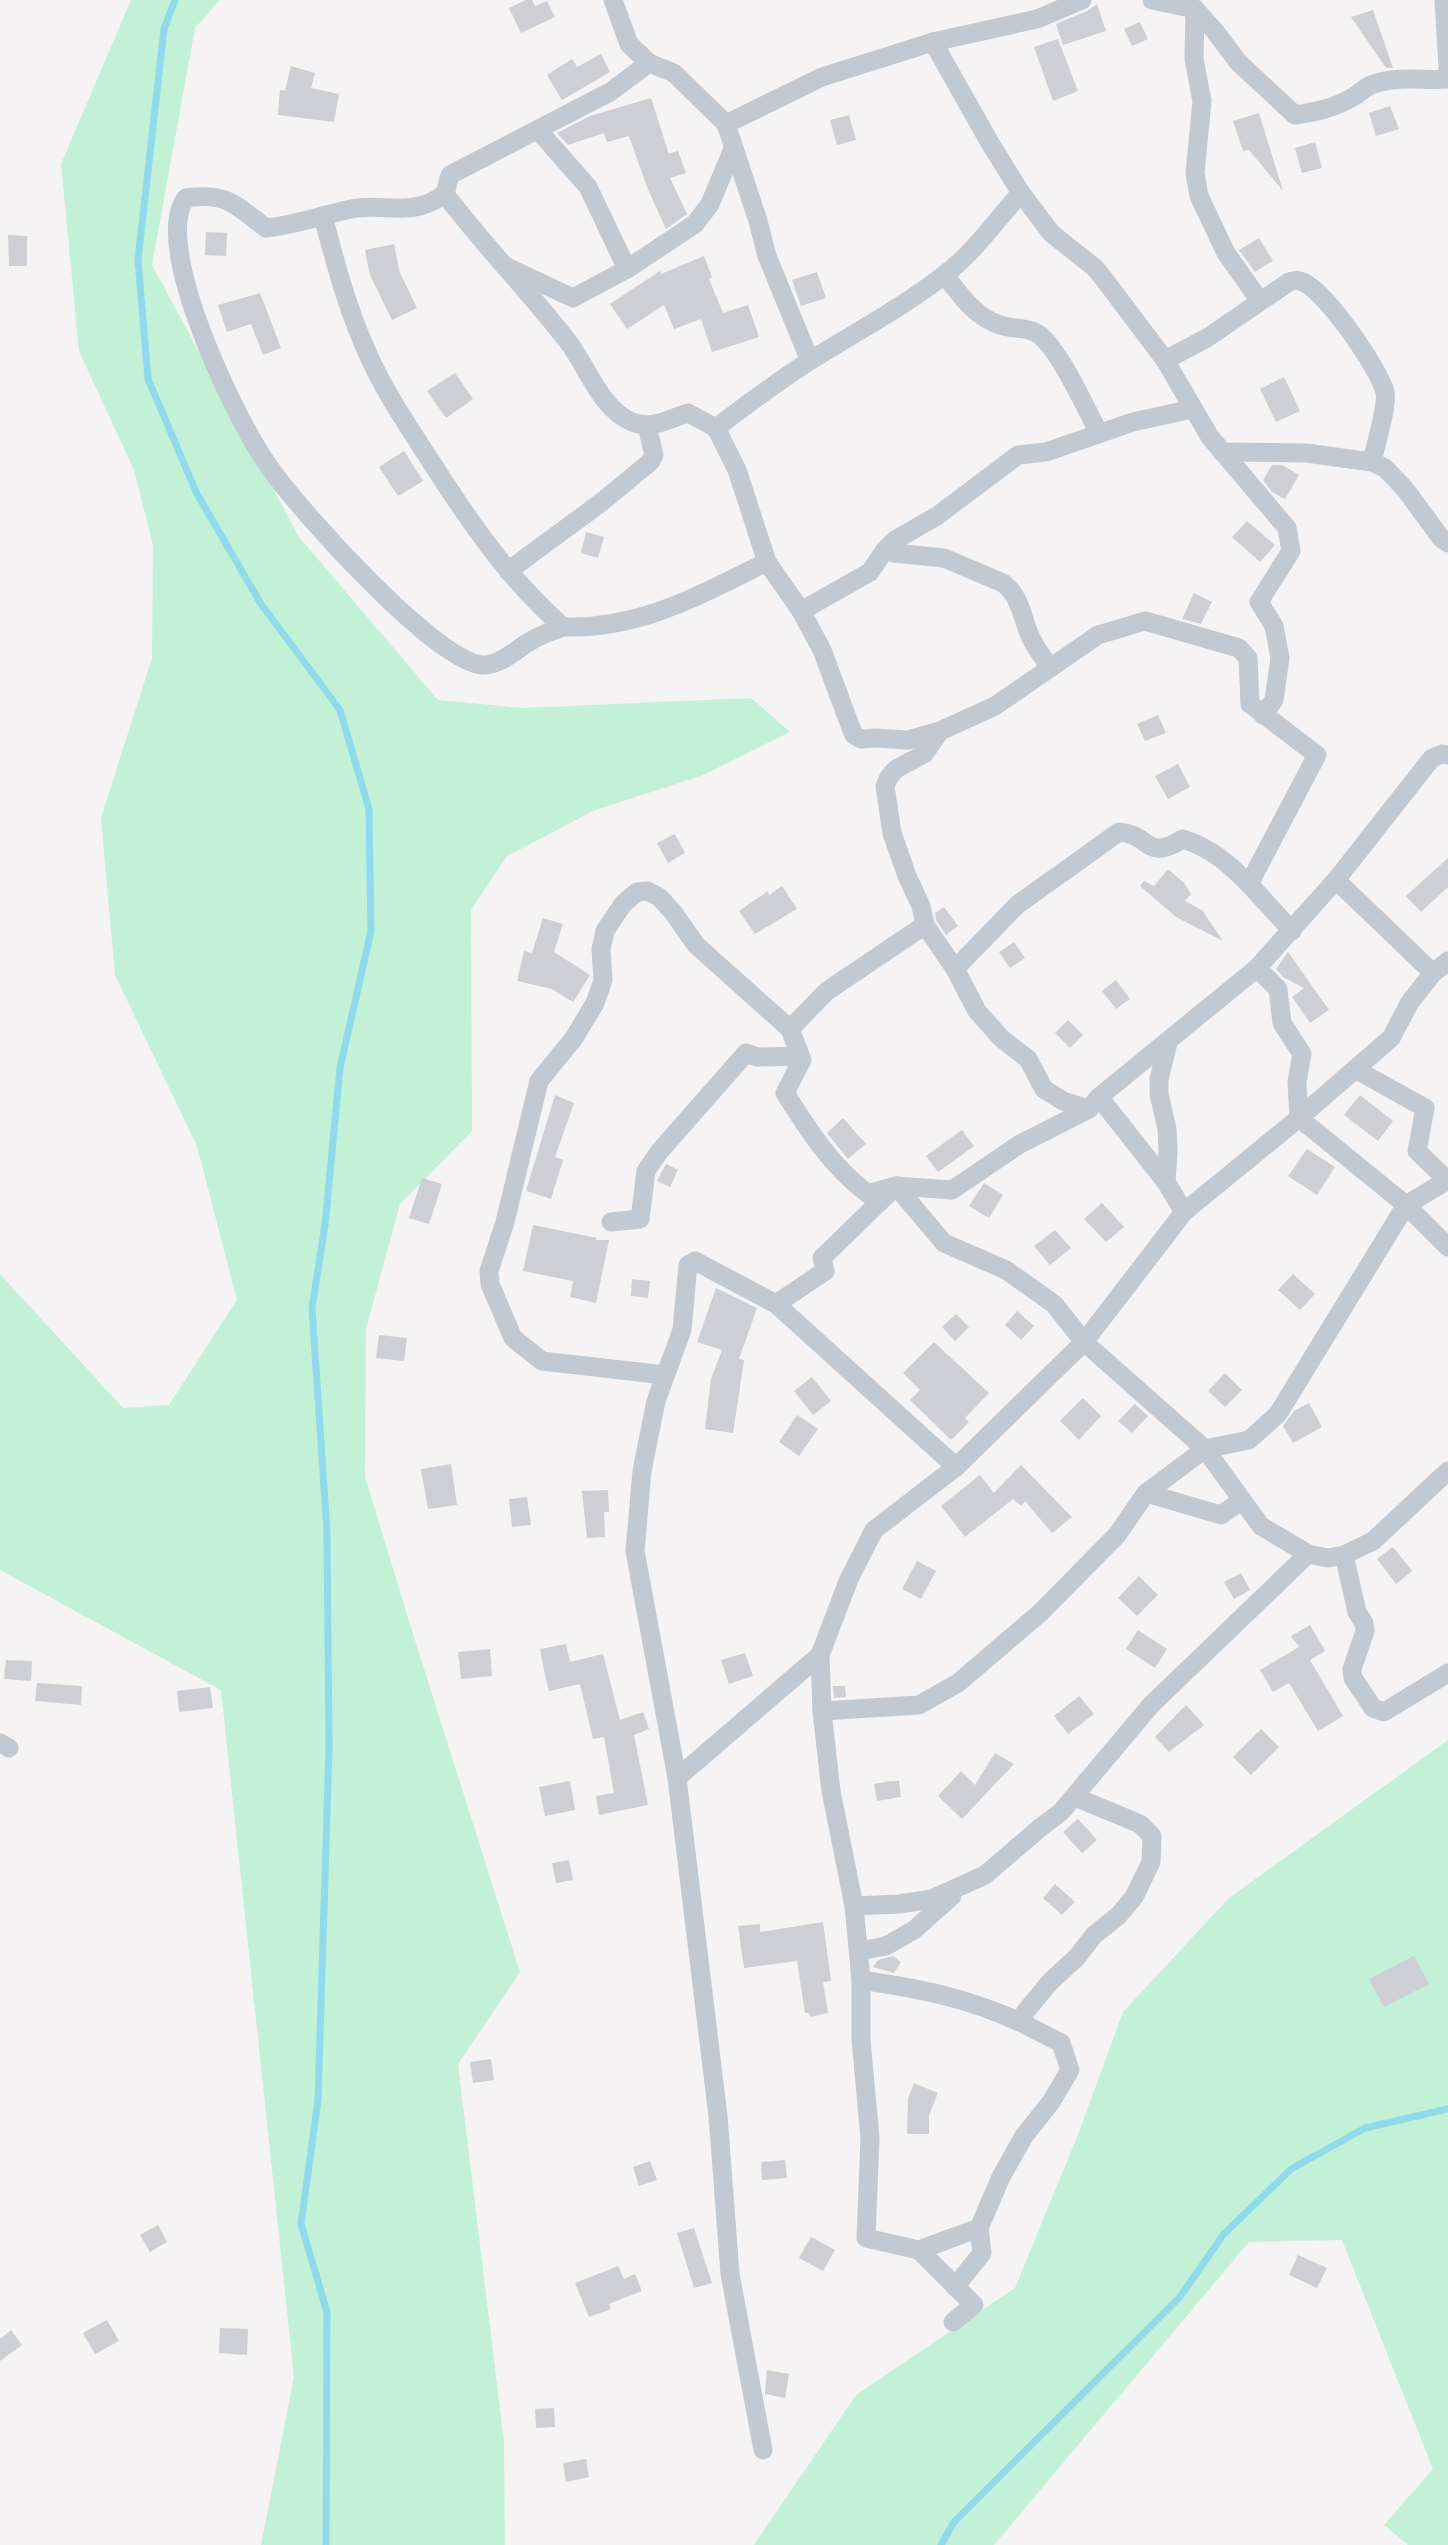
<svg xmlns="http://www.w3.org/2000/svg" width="1448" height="2545" viewBox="0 0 1448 2545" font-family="Rubik,sans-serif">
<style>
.green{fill:#c3f1d5}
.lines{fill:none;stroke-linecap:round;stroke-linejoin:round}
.stream{stroke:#90daee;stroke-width:7}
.building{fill:#cdcfd5}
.street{stroke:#c1cad2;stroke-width:19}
</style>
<rect width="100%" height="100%" fill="#f5f3f3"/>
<!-- green -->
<g class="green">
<path d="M 131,0 L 220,0 L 195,28 L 152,265 L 299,537 L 438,700 L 522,708 L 751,698 L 790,732 L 701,776 L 595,810 L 507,856 L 471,910 L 472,1131 L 400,1204 L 366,1329 L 365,1477 L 413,1634 L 520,1972 L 458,2064 L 504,2442 L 505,2545 L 261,2545 L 294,2377 L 221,1690 L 0,1570 L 0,1274 L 123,1408 L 169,1405 L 237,1300 L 197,1146 L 115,975 L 101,818 L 152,658 L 153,545 L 134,470 L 79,351 L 61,164 Z"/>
<path d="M 1448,1740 L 1448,2545 L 1408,2545 L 1384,2525 L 1433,2469 L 1342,2240 L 1249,2242 L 994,2545 L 754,2545 L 856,2395 L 1015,2288 L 1079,2132 L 1123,2012 L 1229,1898 Z"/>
</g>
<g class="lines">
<!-- stream -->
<g class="stream">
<path d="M 175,0 L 164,29 L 138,260 L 148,379 L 197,494 L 261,604 L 340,710 L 369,809 L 371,931 L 340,1068 L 325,1225 L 312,1308 L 327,1532 L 329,1748 L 318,2100 L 301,2224 L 327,2312 L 326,2545"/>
<path d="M 941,2545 L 954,2522 L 1180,2297 L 1223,2235 L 1291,2169 L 1365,2128 L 1448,2109"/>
</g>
</g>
<!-- building -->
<g class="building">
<path d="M 526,0 L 532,0 L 535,6 L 547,1 L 555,17 L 521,33 L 509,8 Z"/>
<path d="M 1097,4 L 1106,31 L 1063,45 L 1056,24 L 1087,11 Z"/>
<path d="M 1373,10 L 1393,68 L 1386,68 L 1351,17 Z"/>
<path d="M 1140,22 L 1148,39 L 1132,46 L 1124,29 Z"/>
<path d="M 1058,39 L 1078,91 L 1053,101 L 1034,47 Z"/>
<path d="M 601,54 L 610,72 L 562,100 L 547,75 L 572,59 L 577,67 Z"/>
<path d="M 291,66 L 315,73 L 311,88 L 339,94 L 334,122 L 278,115 L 280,90 L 285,91 Z"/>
<path d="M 651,98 L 669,154 L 678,151 L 686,173 L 670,178 L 687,214 L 666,229 L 647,187 L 629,136 L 607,142 L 604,133 L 568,145 L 557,133 L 590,116 Z"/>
<path d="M 1390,106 L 1399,129 L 1376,136 L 1369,113 Z"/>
<path d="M 1259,113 L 1283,191 L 1249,150 L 1243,151 L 1233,121 Z"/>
<path d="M 849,115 L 856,140 L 837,145 L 830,120 Z"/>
<path d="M 1315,142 L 1322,168 L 1302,173 L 1295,148 Z"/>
<path d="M 206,232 L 227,233 L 226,256 L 205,255 Z"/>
<path d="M 8,235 L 27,236 L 27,266 L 9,266 Z"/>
<path d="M 1259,238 L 1273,261 L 1255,272 L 1239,250 Z"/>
<path d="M 394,244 L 400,273 L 417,308 L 392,320 L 370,275 L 365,250 Z"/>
<path d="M 704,256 L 712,277 L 709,279 L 723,313 L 748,305 L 759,337 L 712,352 L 701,319 L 674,329 L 664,305 L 627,329 L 610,304 L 660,271 L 661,274 Z"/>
<path d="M 817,272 L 826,298 L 801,306 L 792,280 Z"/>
<path d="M 260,293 L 281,348 L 263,355 L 251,324 L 227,332 L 218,305 Z"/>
<path d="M 455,373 L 473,399 L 446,418 L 427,391 Z"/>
<path d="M 1284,377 L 1300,411 L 1276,422 L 1260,389 Z"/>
<path d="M 404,451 L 423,481 L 398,496 L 379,467 Z"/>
<path d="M 1272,465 L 1282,465 L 1299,475 L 1285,499 L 1272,492 L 1263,480 Z"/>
<path d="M 1247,521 L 1275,545 L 1260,562 L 1232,537 Z"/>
<path d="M 586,532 L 604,537 L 598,558 L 581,553 Z"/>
<path d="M 1194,593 L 1212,602 L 1201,624 L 1182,619 Z"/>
<path d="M 1158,715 L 1166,733 L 1145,741 L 1137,724 Z"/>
<path d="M 1178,764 L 1190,787 L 1168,799 L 1155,776 Z"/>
<path d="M 675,834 L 685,853 L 668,863 L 657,843 Z"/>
<path d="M 1448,858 L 1448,887 L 1421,912 L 1406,896 Z"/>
<path d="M 1168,869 L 1184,883 L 1191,894 L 1185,901 L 1202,910 L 1223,941 L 1176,917 L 1140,886 L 1144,881 L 1154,886 Z"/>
<path d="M 782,886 L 797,909 L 755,934 L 739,911 L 768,891 L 769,895 Z"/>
<path d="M 944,907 L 958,926 L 946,935 L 936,920 L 935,913 Z"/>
<path d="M 543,918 L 563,924 L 554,952 L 590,975 L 573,1002 L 552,989 L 517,981 L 524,951 L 532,953 Z"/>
<path d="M 1014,942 L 1025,958 L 1010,968 L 999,952 Z"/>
<path d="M 1288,952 L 1329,1010 L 1310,1023 L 1292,997 L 1304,988 L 1283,977 L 1276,969 Z"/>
<path d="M 1116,980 L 1130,999 L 1116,1009 L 1102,991 Z"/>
<path d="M 1068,1020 L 1083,1035 L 1070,1048 L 1055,1033 Z"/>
<path d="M 555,1095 L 574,1103 L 555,1157 L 563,1160 L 551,1199 L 526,1191 Z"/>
<path d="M 1360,1095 L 1393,1121 L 1378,1141 L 1344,1115 Z"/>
<path d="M 843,1118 L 866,1144 L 848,1159 L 827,1133 Z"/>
<path d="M 962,1130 L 974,1146 L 938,1172 L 926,1156 Z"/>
<path d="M 1307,1149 L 1335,1167 L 1317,1195 L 1288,1176 Z"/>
<path d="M 666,1164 L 678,1170 L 670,1187 L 657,1181 Z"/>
<path d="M 422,1178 L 442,1184 L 429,1224 L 409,1218 Z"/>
<path d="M 984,1183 L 1003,1195 L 989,1218 L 969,1206 Z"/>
<path d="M 1102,1203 L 1124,1227 L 1106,1242 L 1084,1219 Z"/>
<path d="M 533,1225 L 597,1238 L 596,1240 L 609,1240 L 596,1303 L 570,1297 L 573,1281 L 523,1271 Z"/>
<path d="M 1055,1230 L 1071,1248 L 1050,1265 L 1034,1246 Z"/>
<path d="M 1293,1274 L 1315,1294 L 1300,1310 L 1278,1290 Z"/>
<path d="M 632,1279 L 650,1281 L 648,1298 L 631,1296 Z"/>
<path d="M 716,1288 L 757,1308 L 739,1359 L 744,1360 L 733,1433 L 705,1429 L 711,1379 L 722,1350 L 697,1342 Z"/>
<path d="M 1017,1311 L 1034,1326 L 1021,1340 L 1005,1325 Z"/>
<path d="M 956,1314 L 969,1327 L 955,1341 L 942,1327 Z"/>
<path d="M 379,1335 L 407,1338 L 404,1361 L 376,1358 Z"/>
<path d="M 934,1342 L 989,1393 L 965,1418 L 969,1422 L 951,1440 L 910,1400 L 920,1390 L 903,1373 Z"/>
<path d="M 1225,1373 L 1242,1390 L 1225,1407 L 1208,1391 Z"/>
<path d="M 812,1377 L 831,1401 L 813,1415 L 794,1391 Z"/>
<path d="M 1083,1398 L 1101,1416 L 1079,1440 L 1060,1421 Z"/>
<path d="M 1309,1403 L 1322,1427 L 1293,1443 L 1283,1426 L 1294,1411 Z"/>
<path d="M 1135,1404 L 1148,1416 L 1132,1433 L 1118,1421 Z"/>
<path d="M 797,1415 L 818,1429 L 799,1456 L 779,1442 Z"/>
<path d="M 451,1464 L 457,1505 L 428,1509 L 421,1469 Z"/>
<path d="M 1021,1465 L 1072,1517 L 1052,1533 L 1025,1501 L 1021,1506 L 1013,1499 L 965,1537 L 941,1506 L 980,1475 L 994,1493 Z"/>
<path d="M 608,1490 L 609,1512 L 604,1512 L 605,1537 L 587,1538 L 582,1491 Z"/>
<path d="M 527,1497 L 531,1525 L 512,1527 L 509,1499 Z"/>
<path d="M 1393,1547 L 1412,1571 L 1396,1584 L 1377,1559 Z"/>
<path d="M 917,1561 L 936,1571 L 921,1599 L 902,1589 Z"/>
<path d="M 1241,1573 L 1250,1590 L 1234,1599 L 1224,1582 Z"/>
<path d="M 1139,1576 L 1158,1595 L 1137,1616 L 1118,1598 Z"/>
<path d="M 1310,1625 L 1325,1651 L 1310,1660 L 1343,1716 L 1318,1731 L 1289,1683 L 1273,1692 L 1260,1670 L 1299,1647 L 1291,1636 Z"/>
<path d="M 1138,1630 L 1167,1649 L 1155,1668 L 1126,1649 Z"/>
<path d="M 566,1644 L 570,1662 L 603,1654 L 620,1720 L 643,1712 L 649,1729 L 634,1735 L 648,1805 L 599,1815 L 596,1796 L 614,1793 L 604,1737 L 593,1739 L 580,1684 L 549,1691 L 544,1671 L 540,1649 Z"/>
<path d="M 490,1649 L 492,1676 L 461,1679 L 458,1652 Z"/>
<path d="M 745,1653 L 753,1676 L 729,1684 L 721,1660 Z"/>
<path d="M 6,1660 L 32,1661 L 31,1681 L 4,1679 Z"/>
<path d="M 37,1683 L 82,1686 L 81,1705 L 35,1701 Z"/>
<path d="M 833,1686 L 845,1686 L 846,1697 L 834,1698 Z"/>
<path d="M 210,1687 L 213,1708 L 179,1712 L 177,1691 Z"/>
<path d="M 1079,1696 L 1094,1714 L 1068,1734 L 1054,1716 Z"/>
<path d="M 1186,1705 L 1204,1725 L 1169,1752 L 1155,1737 Z"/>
<path d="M 1261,1729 L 1279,1747 L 1251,1775 L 1233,1757 Z"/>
<path d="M 995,1753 L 1014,1764 L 962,1819 L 938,1796 L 961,1771 L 975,1785 Z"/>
<path d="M 570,1781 L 575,1810 L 545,1816 L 539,1787 Z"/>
<path d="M 891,1781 L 899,1781 L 901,1797 L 877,1801 L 874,1784 Z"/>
<path d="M 1078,1819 L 1097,1840 L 1082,1853 L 1063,1832 Z"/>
<path d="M 569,1860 L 573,1880 L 556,1883 L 552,1863 Z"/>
<path d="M 1055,1884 L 1075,1902 L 1062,1915 L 1043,1898 Z"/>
<path d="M 823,1922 L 831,1981 L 823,1982 L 828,2013 L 810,2017 L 809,2013 L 805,2013 L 797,1961 L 744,1968 L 738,1926 L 760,1924 L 760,1932 Z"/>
<path d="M 893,1956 L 901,1962 L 894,1973 L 873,1967 L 878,1960 Z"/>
<path d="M 1414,1956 L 1429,1984 L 1384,2007 L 1369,1979 Z"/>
<path d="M 491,2059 L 494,2080 L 473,2083 L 470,2062 Z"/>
<path d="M 914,2083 L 938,2093 L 929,2115 L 929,2134 L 907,2134 L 908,2099 Z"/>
<path d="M 785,2160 L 787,2178 L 762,2180 L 761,2162 Z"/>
<path d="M 650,2161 L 657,2180 L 639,2186 L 633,2167 Z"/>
<path d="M 158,2225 L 167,2242 L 150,2252 L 140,2235 Z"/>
<path d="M 694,2228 L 712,2283 L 694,2288 L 677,2233 Z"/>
<path d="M 811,2237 L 835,2250 L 823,2271 L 799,2258 Z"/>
<path d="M 1298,2255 L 1327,2268 L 1317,2288 L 1289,2275 Z"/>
<path d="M 618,2266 L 624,2279 L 635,2274 L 642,2291 L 609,2304 L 611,2309 L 589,2317 L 575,2283 Z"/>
<path d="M 107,2320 L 119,2341 L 95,2354 L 83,2333 Z"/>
<path d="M 220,2328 L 248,2329 L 247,2355 L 219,2353 Z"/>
<path d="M 11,2330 L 22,2345 L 0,2361 L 0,2339 Z"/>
<path d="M 767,2370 L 789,2374 L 785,2398 L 765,2394 Z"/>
<path d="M 554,2408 L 555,2427 L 536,2428 L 535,2409 Z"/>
<path d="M 586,2459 L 589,2477 L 566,2482 L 563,2463 Z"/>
</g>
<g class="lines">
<!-- street -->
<g class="street">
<path d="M 613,0 L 629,44 L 649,63"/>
<path d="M 1152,0 L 1195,9 L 1214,30 L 1238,62 L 1295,115 C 1315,112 1335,108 1353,97 C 1359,94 1364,88 1371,85 C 1396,75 1422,81 1448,79"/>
<path d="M 1444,0 L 1448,68"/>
<path d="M 1195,9 L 1194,59 L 1202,101 L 1195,173 L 1199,196 L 1226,253 L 1260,301"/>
<path d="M 933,42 L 990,143 L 1021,193 L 1051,233 L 1095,268 L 1104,279 L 1165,360 L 1210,437 L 1287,528 L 1291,551 L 1259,602 L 1274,626 L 1280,658 L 1274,700 L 1263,715"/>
<path d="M 726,124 L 822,77 L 933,42 L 1037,19 L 1082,0"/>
<path d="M 538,130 L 588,187 L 627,269"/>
<path d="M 445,194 C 410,219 387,202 351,209 C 322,215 296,225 266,228 C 235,205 227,192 186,198 C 150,244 238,425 270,468 C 300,511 434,660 482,665 C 500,666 515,650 529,642 C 540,635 552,631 563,627"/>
<path d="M 323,216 C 335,262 347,308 367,352 C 383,389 406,423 428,457 C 467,518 508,579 563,627 C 642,629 699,595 767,562"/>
<path d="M 507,267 L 573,298 L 627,269 L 695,224 L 710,204 L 733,149"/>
<path d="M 945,275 C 960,295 975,317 1000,325 C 1014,330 1029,326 1041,336 C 1062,355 1085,407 1099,433"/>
<path d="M 1165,360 L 1207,338 L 1289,282 C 1292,281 1297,280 1300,281 C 1322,285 1380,370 1385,392 C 1388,405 1375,447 1372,462"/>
<path d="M 810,361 L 767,256 L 758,221 L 726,124 L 674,73 L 649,63 L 610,92 L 450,175 L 445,194 C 484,246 530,292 569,343 C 588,368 600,408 632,422 C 651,430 669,419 688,413 L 716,428 C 746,405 777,382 808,362 C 854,333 902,308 944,275 C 974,253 996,220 1021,193"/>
<path d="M 716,428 L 737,470 L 767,562 L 801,611 L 822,650 L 851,728 L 854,735 L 861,739 L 875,738 L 908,740 L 940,731 L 995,706 L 1098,635 L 1145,621 L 1239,648 L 1248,658 L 1250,704 L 1317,755 L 1249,884 L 1292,931"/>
<path d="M 1222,452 L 1306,453 L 1372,462 L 1385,468 L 1405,489 L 1441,538 L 1448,543"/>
<path d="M 885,550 L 894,553 L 944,558 L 1003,583 C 1021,596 1022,619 1031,638 C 1036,648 1043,658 1050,667"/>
<path d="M 508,571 L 603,501 L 650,462 L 654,455 L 647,426"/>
<path d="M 801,611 L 870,572 L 885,550 L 895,540 L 937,516 L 1018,455 L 1046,452 L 1133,422 L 1192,409"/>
<path d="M 940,731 L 924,754 L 896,769 L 889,777 L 885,786 L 892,833 L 907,876 L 921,906 L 925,925 L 955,969 L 977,1011 L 1001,1038 L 1028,1059 L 1044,1089 L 1063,1101 L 1089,1109"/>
<path d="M 1336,880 L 1433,973"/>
<path d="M 1257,968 L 1278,989 L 1282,1023 L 1302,1054 L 1297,1082 L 1299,1118 L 1406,1205 L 1448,1247"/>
<path d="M 955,969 L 1017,905 L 1119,832 C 1152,835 1145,862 1183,839 C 1211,848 1229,864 1249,884"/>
<path d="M 790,1029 L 827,991 L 925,925"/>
<path d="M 1355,1069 L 1425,1108 L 1417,1151 L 1447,1180"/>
<path d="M 1099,1097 L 1166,1182 L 1184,1212"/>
<path d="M 1166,1182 L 1168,1151 L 1167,1129 L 1159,1094 L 1159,1079 L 1168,1043"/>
<path d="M 611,1222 L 640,1219 L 646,1171 L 659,1152 L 746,1053 L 757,1057 L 800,1056"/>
<path d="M 776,1304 L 825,1271 L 822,1258 L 896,1186 L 952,1190 L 1020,1144 L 1089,1109 L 1099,1097 L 1257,968 L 1336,880 L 1432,758 L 1442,754 L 1448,755"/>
<path d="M 665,1375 L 542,1361 L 513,1338 L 490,1284 L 489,1271 L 505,1222 L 539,1081 L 574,1038 L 595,1003 L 603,980 L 601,949 L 605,931 L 623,904 L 637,892 L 648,891 L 659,897 L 673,912 L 696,945 L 790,1029 L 802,1060 L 785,1093 C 809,1131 831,1166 868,1194 L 896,1186 L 944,1243 L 1006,1270 L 1054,1304 L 1084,1342 L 1205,1449 L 1261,1526 L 1308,1554 L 1328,1558 L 1344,1555 L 1373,1541 L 1448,1471"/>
<path d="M 1146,1493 L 1221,1515 L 1242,1500"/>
<path d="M 1344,1555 L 1357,1612 L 1364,1623 L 1365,1631 L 1352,1669 L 1353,1678 L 1373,1708 L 1384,1712 L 1448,1673"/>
<path d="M 820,1655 L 822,1711 L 831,1791 L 854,1906 L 861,1980 L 861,2040 L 870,2138 L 866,2238 L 919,2250 L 974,2305 L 953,2322"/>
<path d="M 822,1711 L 919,1705 L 958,1683 L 1040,1613 L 1117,1535 L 1146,1493 L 1205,1449 L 1249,1440 L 1278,1414 L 1406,1205 L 1448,1180"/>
<path d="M 0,1743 L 9,1748"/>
<path d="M 677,1778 L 635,1551 L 642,1471 L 656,1401 L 682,1330 L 688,1265 L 695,1261 L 776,1304 L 956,1467"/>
<path d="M 854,1906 L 899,1904 L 932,1899 L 985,1875 L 1041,1827 L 1061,1812 L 1151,1705 L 1308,1554"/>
<path d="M 859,1951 L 886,1946 L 914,1930 L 952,1896"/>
<path d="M 861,1980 C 921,1989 964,1997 1020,2022 L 1026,2011 L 1050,1982 L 1077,1957 L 1094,1935 L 1118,1916 L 1134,1897 L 1151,1862 L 1152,1836 L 1140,1824 L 1075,1797"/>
<path d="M 919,2250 L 979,2228 L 1001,2177 L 1024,2136 L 1051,2102 L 1070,2070 L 1061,2043 L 1020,2022"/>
<path d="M 955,2287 L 982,2253 L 979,2228"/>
<path d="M 763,2450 L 730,2274 L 718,2116 L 677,1778 L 820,1655 L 849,1579 L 874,1530 L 956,1467 L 1084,1342 L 1184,1212 L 1299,1118 L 1391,1038 L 1410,1002 L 1433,973 L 1448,961"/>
</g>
</g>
</svg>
